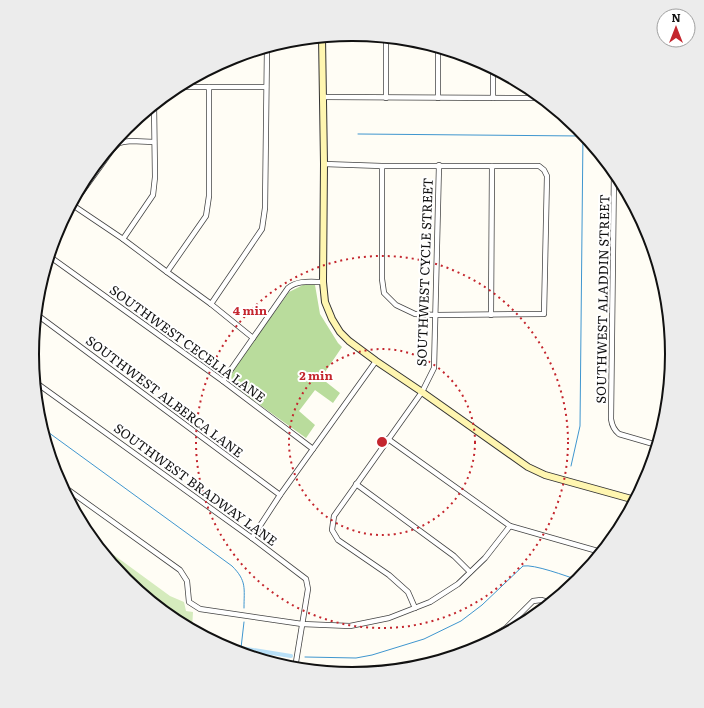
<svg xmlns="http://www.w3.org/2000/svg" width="704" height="708" viewBox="0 0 704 708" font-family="Literata,serif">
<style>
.green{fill:#d5ebbd}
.forest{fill:#b9dc9c}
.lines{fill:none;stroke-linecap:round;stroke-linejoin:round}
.stream{stroke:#3f96cf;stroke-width:1}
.canal{stroke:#b9e0f7;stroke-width:4}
.street-casing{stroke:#444;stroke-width:6}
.secondary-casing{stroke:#333;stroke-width:8}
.street{stroke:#fff;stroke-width:4.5}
.secondary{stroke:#fff6b0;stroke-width:6}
.ring{fill:none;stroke:#c4262e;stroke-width:2;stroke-dasharray:2 4}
.labels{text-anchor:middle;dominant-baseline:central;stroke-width:4;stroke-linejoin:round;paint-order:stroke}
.street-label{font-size:13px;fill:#111;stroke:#fff}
.rim{fill:none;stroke:#111;stroke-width:2}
.centre{fill:#c4262e;stroke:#fff;stroke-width:2}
.ring-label{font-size:12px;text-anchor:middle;font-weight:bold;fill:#c4262e;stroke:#fff;stroke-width:4;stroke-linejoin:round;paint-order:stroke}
</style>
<rect width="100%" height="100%" fill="#fffdf5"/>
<!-- green -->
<path class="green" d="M 92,539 L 170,596 L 184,602 L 186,611 L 193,612 L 192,629 L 174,620 L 126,580 Z"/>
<!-- forest -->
<path class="forest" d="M 303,285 L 315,285 L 320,314 L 338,343 L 342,347 L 321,378 L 340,393 L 333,403 L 315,390 L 299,411 L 315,425 L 306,438 L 232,385 L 231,373 L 289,292 Z"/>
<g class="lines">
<!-- stream -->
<g class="stream">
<path d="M 358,134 L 581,136"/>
<path d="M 41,427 L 232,566 C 247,581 244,588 244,608"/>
<path d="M 571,466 L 580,426 L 583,133"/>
<path d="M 241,648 L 244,622"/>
<path d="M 305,657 L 356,658 L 372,655 L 424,639 L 461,621 L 482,605 L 523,566 C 534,564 566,576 578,580"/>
</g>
<!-- canal -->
<path class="canal" d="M 222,645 L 291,656"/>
<defs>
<g id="street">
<path d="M 386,37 L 386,98"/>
<path d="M 176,87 L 266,87"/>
<path d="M 323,97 L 534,98 L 541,97"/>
<path d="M 438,98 L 438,47"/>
<path d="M 493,98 L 493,68"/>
<path d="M 324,164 L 382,166 L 539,166 L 544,170 L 547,176 L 544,314 L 436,315 L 415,314 L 396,305 L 384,293 L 382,279 L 382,166"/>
<path d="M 614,172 L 611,419 C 612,426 614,430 619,434 L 657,445"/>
<path d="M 71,204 L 123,239 L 167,272 L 211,304 L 253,338"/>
<path d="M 66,214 L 112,150 L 119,143 L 123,142 L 131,141 L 154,142"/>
<path d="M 123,239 L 153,195 L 155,177 L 154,104"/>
<path d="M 49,256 L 223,381 L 313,449"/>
<path d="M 167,272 L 206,216 L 209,196 L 209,87"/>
<path d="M 211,304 L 262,229 L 265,208 L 267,47"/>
<path d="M 36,314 L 280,495"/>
<path d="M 491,315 L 492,166"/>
<path d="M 223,381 L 288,288 C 298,280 310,282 323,282"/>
<path d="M 35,382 L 252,538 L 306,579 L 308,589 L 295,668"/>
<path d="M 667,408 L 667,307"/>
<path d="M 388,439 L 510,526 L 601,552"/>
<path d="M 60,484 L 180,570 L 187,581 L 189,602 L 200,609 L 302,624 L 350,626 L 389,618 L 430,602 L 458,584 L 485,558 L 510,526"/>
<path d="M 356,484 L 454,556 L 470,572"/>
<path d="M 252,538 L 280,495 L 376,361"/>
<path d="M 415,608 L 408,592 L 389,575 L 338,540 L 332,530 L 334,516 L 422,392 L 434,368 L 439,165"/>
<path d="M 469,651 L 506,628 L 533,601 L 541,600 L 548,602"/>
</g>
<path id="secondary" d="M 322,37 L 324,164 L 323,282 L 325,302 L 332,319 L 340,332 L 349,341 L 376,361 L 422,392 L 528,467 L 545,475 L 635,500"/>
</defs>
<!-- street casing -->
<use href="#street" class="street-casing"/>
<!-- secondary casing -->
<use href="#secondary" class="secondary-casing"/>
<!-- street -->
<use href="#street" class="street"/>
<!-- secondary -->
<use href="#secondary" class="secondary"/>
</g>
<!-- distance rings -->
<g class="ring">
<circle cx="382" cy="442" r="93"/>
<circle cx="382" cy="442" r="186"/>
</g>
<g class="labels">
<!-- street labels -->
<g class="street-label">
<text transform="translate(424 272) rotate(-88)">SOUTHWEST CYCLE STREET</text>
<text transform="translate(602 299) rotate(-89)">SOUTHWEST ALADDIN STREET</text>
<text transform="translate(188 343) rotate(36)">SOUTHWEST CECELIA LANE</text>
<text transform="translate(165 396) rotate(37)">SOUTHWEST ALBERCA LANE</text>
<text transform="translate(196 484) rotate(36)">SOUTHWEST BRADWAY LANE</text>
</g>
</g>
<!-- crop -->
<path d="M0 0H704V708H0ZM39 354a313 313 0 1 1 626 0a313 313 0 1 1-626 0Z" fill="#ececec" fill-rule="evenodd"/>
<path class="rim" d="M39 354a313 313 0 1 1 626 0a313 313 0 1 1-626 0Z"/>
<circle cx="382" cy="442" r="6" class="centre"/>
<g class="ring-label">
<text x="250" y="315">4 min</text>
<text x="316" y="380">2 min</text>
</g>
<!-- north arrow -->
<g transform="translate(676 28)"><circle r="19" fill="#ffffff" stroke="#a0a0a0"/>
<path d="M0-3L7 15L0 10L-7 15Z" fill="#c4262e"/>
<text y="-6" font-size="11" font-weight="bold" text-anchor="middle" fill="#111111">N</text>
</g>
</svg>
